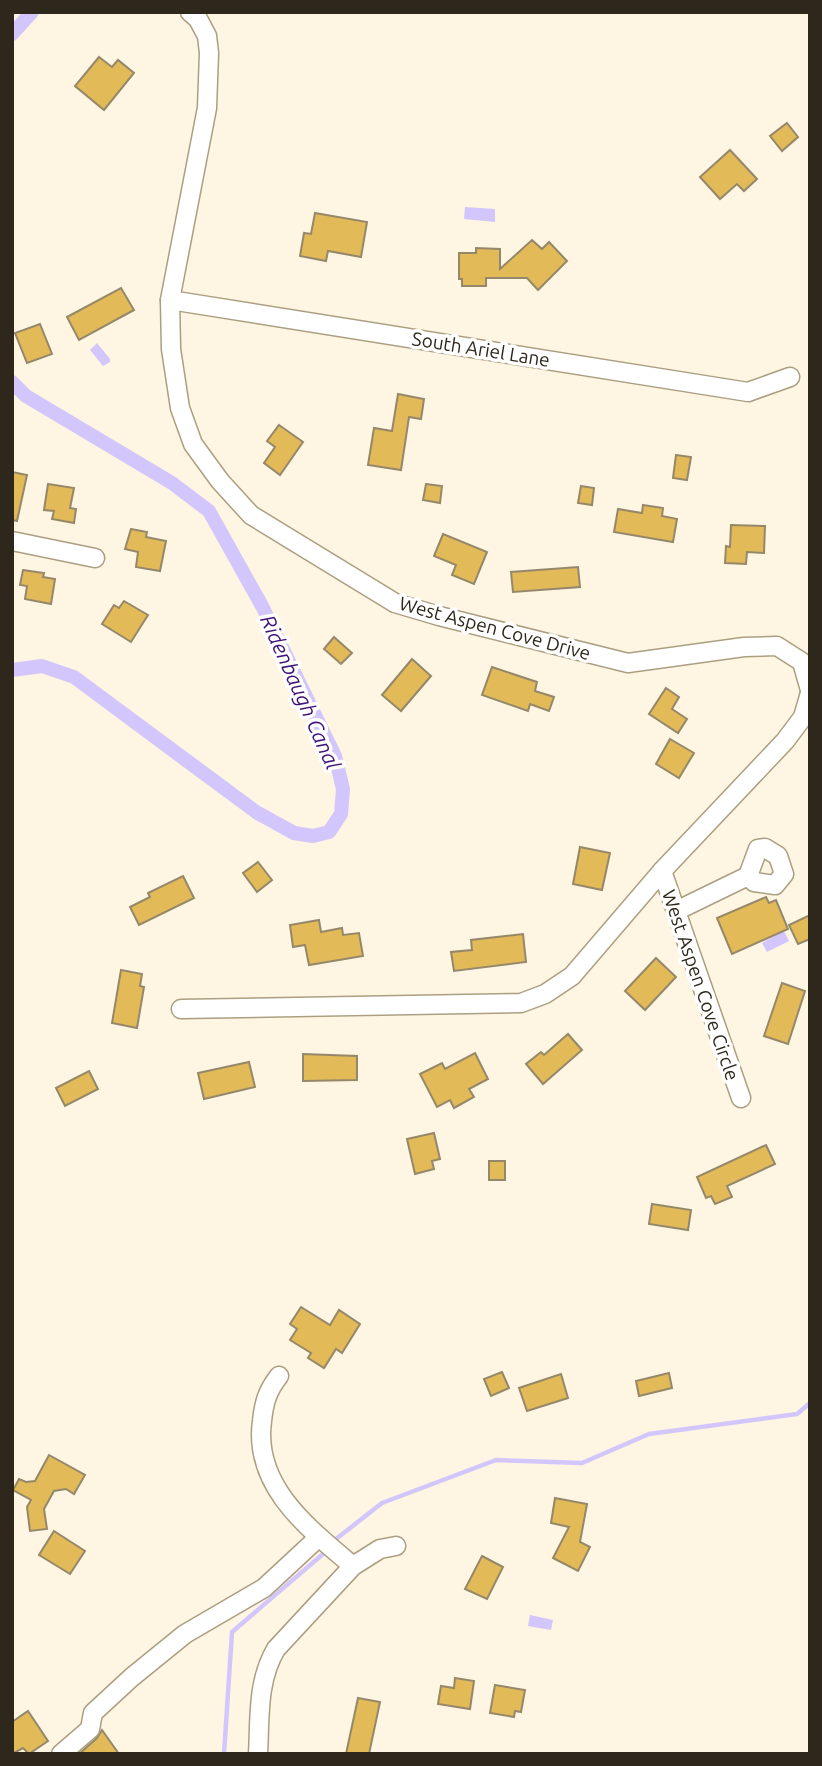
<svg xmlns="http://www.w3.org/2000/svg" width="822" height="1766" viewBox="0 0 822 1766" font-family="Ubuntu,sans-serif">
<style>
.water{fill:#d3c6fc}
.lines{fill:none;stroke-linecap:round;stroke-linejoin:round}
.stream{stroke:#d3c6fc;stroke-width:4.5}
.canal{stroke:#d3c6fc;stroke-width:14}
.building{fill:#e3ba58;stroke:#95886a;stroke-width:2}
.minor-casing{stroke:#ac9f81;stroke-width:21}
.minor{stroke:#fff;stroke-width:18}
.labels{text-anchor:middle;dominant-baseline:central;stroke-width:7;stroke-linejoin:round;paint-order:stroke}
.street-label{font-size:19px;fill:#2e281c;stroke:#fff}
.water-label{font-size:21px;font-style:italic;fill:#3e1278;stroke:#fff}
</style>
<rect width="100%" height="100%" fill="#fef5e2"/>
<!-- water -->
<g class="water">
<path d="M 465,207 L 495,209 L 495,222 L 464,219 Z"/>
<path d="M 97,343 L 110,359 L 110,362 L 103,366 L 90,350 Z"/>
<path d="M 784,931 L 789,941 L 767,952 L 762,943 Z"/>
<path d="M 530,1615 L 553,1620 L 551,1630 L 528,1626 Z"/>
</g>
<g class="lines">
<!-- stream -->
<g class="stream">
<path d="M 336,1539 L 382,1503 L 496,1460 L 582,1463 L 649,1434 L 797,1414 L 810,1403"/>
<path d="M 224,1754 L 232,1632 L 323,1554"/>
</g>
<!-- canal -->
<g class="canal">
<path d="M 12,34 L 32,12"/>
<path d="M 12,382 L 26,396 L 172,483 L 209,511 L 262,606 L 335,756 L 343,789 L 341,814 L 329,832 L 313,836 L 294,833 L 256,812 L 74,677 L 42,666 L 12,670"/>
</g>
</g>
<!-- building -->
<g class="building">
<path d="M 99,57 L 112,67 L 118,60 L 134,73 L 104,110 L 75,86 Z"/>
<path d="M 787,123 L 798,137 L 782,151 L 770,136 Z"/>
<path d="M 730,150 L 757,179 L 744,191 L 737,184 L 720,199 L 700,177 Z"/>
<path d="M 315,213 L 367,222 L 361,257 L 328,251 L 326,261 L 300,256 L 304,233 L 311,234 Z"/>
<path d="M 532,240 L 542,249 L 549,242 L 567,261 L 538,290 L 527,278 L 486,278 L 486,286 L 462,286 L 462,279 L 459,279 L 459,253 L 476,253 L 476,248 L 500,249 L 500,269 Z"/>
<path d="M 121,288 L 134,310 L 79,340 L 67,317 Z"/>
<path d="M 40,324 L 52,354 L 27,363 L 15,333 Z"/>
<path d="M 398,394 L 424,399 L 421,419 L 409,417 L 401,470 L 368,465 L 374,428 L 392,431 Z"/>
<path d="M 279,425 L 303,442 L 280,475 L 264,463 L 275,447 L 267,441 Z"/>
<path d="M 676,455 L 691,457 L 687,480 L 673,478 Z"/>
<path d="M 12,472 L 27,475 L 17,521 L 12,520 Z"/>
<path d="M 48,484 L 74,488 L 70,508 L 76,509 L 74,523 L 52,519 L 54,511 L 44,510 Z"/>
<path d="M 426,484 L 442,486 L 440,503 L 423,500 Z"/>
<path d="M 581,486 L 594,488 L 592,505 L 578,503 Z"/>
<path d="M 643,505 L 663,508 L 662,516 L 677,519 L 673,542 L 614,532 L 618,509 L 642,513 Z"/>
<path d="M 731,525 L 765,526 L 764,553 L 747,552 L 746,564 L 725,563 L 726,546 L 730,547 Z"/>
<path d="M 131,529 L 147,532 L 146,537 L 166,541 L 160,571 L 136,567 L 138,552 L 125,549 Z"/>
<path d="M 443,534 L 487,552 L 474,584 L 452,575 L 456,565 L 434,556 Z"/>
<path d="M 578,567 L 580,587 L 513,592 L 511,572 Z"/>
<path d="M 23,570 L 44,573 L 43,577 L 55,579 L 51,604 L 25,599 L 27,586 L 20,585 Z"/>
<path d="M 124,601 L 148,615 L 131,642 L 102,624 L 114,605 L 119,608 Z"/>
<path d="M 334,637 L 352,653 L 341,664 L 324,649 Z"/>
<path d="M 412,659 L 431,676 L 401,711 L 382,695 Z"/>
<path d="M 492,667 L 537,682 L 535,691 L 554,697 L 549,711 L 530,704 L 528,711 L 482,695 Z"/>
<path d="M 666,688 L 679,697 L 672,709 L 687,719 L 678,733 L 649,714 Z"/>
<path d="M 670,739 L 694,753 L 679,778 L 656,764 Z"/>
<path d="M 580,847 L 610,853 L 602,890 L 573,884 Z"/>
<path d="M 258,862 L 272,880 L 257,892 L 243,873 Z"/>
<path d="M 183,876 L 194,898 L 139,925 L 130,907 L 150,897 L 148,893 Z"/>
<path d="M 766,897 L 769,903 L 776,900 L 788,929 L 732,954 L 717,918 Z"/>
<path d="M 810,915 L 810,939 L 798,944 L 789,925 Z"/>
<path d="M 319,920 L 321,932 L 342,928 L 343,935 L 359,933 L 363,956 L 309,965 L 305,945 L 293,947 L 290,925 Z"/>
<path d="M 523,934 L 526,962 L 454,971 L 451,952 L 472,950 L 471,940 Z"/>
<path d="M 656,958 L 676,977 L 645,1010 L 625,991 Z"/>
<path d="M 121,970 L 142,974 L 140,986 L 144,987 L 137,1028 L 112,1023 Z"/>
<path d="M 782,983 L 805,991 L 788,1044 L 764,1036 Z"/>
<path d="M 568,1034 L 582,1050 L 543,1084 L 526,1064 L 541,1052 L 544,1055 Z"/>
<path d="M 475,1053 L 488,1079 L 469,1089 L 474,1097 L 454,1108 L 450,1100 L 437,1107 L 420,1074 L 442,1063 L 445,1069 Z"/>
<path d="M 303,1054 L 357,1056 L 357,1080 L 303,1081 Z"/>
<path d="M 249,1062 L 255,1087 L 204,1099 L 198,1073 Z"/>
<path d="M 89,1071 L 98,1089 L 65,1106 L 56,1088 Z"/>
<path d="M 434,1133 L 440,1159 L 432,1161 L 434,1169 L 415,1174 L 407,1139 Z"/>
<path d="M 766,1145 L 775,1164 L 727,1186 L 732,1197 L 715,1204 L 711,1196 L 706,1198 L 697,1177 Z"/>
<rect x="489" y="1161" width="16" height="19"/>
<path d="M 652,1204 L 691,1210 L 688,1230 L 649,1224 Z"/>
<path d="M 301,1307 L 330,1325 L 339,1310 L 360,1324 L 342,1353 L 336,1349 L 324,1368 L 308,1358 L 311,1353 L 290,1340 L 297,1329 L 290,1324 Z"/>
<path d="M 502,1372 L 509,1388 L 491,1396 L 484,1379 Z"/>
<path d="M 669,1373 L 672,1388 L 639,1396 L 636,1381 Z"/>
<path d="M 561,1374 L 568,1398 L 527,1411 L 519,1388 Z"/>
<path d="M 49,1455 L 85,1475 L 74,1494 L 66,1489 L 54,1491 L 44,1509 L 47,1529 L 30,1531 L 27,1507 L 31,1500 L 13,1490 L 19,1479 L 26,1482 L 35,1481 Z"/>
<path d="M 555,1498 L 587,1504 L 580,1542 L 590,1547 L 578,1571 L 553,1558 L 569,1527 L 551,1523 Z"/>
<path d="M 54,1531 L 85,1551 L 70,1574 L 39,1555 Z"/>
<path d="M 482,1556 L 503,1567 L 487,1599 L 465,1589 Z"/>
<path d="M 455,1678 L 474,1681 L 470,1709 L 438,1704 L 441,1686 L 454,1688 Z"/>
<path d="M 495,1685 L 525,1690 L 521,1712 L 515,1711 L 514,1717 L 490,1713 Z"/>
<path d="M 358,1698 L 380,1702 L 369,1754 L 346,1754 Z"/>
<path d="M 28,1711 L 48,1741 L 29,1754 L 23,1748 L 12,1754 L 12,1722 Z"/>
<path d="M 102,1730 L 119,1754 L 79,1754 L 97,1738 Z"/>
</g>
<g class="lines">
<defs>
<g id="minor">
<path d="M 190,12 L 198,19 L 207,36 L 209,53 L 207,108 L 170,300 L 171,349 L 180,408 L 193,444 L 220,481 L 251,515 L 395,603 L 439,616 L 628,663 L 744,647 L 777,646 L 802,662 L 810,690"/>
<path d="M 170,300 L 748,392 L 790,377"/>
<path d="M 12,541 L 95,558"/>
<path d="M 662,871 L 741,1098"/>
<path d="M 676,911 L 748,876 L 758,849 L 765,848 L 778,856 L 784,874 L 775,885 L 754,882 L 748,876"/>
<path d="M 181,1009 L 521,1003 L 545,994 L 572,976 L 662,871 L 785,741 L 803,717 L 810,693"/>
<path d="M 279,1376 C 267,1391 264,1403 262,1421 C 253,1486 308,1528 353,1566"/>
<path d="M 61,1754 L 90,1729 L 93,1713 L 132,1677 L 185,1634 L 264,1588 L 319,1537"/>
<path d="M 258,1754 C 260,1718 257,1681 276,1649 L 353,1566 L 380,1549 L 396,1546"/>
</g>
</defs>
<!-- minor casing -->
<use href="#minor" class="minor-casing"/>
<!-- minor -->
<use href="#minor" class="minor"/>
</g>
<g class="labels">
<!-- street labels -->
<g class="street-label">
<text transform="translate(481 349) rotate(9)">South Ariel Lane</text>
<text transform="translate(495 628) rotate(15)">West Aspen Cove Drive</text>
<text transform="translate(701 985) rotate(71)">West Aspen Cove Circle</text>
</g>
<!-- water labels -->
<g class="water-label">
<text transform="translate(301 692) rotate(66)">Ridenbaugh Canal</text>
</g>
</g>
<!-- border -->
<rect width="822" height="1766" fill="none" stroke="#2e281c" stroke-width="28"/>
</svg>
